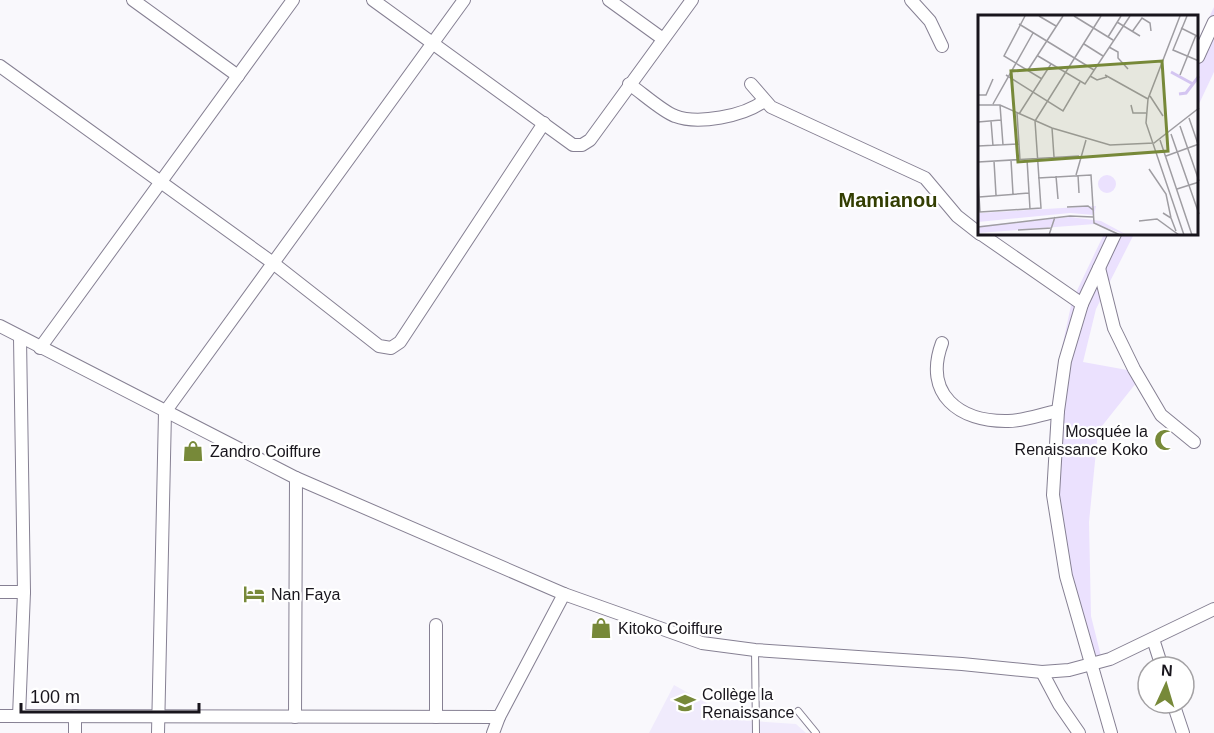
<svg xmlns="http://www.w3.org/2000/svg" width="1214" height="733" viewBox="0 0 1214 733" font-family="Helvetica,sans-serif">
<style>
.built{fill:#f0ebfc}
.green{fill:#ebe1fe}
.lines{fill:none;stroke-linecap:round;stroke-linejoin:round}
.service-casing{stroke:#868093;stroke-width:8}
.minor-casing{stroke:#868093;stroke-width:14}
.service{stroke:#fff;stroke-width:6}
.minor{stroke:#fff;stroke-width:12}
.labels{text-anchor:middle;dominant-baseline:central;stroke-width:4.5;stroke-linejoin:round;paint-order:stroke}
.poi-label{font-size:16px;fill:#18151c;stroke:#fff;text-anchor:start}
.quarter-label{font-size:20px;font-weight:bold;fill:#333e02;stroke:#fff}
.inset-river{fill:none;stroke:#d4c5f1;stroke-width:3}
.inset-road{fill:none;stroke:#9f9da2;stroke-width:1.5}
.view{fill:#778939;fill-opacity:0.15;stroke:#778939;stroke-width:3}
.inset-edge{fill:none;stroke:#18151c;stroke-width:3}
</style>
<rect width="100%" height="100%" fill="#f9f8fc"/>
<!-- built -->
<path class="built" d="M 674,685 L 737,720 L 796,724 L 806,733 L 649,733 Z"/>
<!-- green -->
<g class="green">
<path d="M 1214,7 L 1214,72 L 1198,106 L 1198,41 Z"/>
<path d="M 1104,234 L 1134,234 L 1096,309 L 1083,362 L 1144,373 L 1098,431 L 1089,522 L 1091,616 L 1101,656 L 1085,666 L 1061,578 L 1048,496 L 1050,428 L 1059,361 L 1072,301 Z"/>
</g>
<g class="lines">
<defs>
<g id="service">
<path d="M 755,650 L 756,733"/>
<path d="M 798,711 L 816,733"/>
</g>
<g id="minor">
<path d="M 133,0 L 238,76"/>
<path d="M 373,0 L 573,145 L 582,145 L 590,140 L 692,0"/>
<path d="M 609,0 L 663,39"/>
<path d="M 911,0 L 930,21 L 942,46"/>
<path d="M 1198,57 L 1214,22"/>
<path d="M 0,66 L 273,263 L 379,346 L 391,348 L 400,342 L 544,123"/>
<path d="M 629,84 C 641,92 663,112 675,116 C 698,125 744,116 764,101"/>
<path d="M 751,84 L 771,107 L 925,178 L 957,216 L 980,234"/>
<path d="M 981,234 L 1082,304"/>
<path d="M 1099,268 L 1114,328 L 1134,369 L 1161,415 L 1194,442"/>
<path d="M 0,326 L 296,478 L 564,594 L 702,643 L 755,650 L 962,664 L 1042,672 L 1069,670 L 1110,659 L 1214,609"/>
<path d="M 942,343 C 923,394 959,422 1008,421 C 1024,421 1042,414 1058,411"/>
<path d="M 40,348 L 293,0"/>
<path d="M 0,592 L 24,592"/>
<path d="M 436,625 L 436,717"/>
<path d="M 1153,639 L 1162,667"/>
<path d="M 1042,672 L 1059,704 L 1079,733"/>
<path d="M 1173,703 L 1183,733"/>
<path d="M 0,716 L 499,717"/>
<path d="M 19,716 L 24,592 L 20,338"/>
<path d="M 295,717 L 296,478"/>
<path d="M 75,733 L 75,716"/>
<path d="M 158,733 L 165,412 L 464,0"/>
<path d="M 493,733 L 499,717 L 564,594"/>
<path d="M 1111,733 L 1066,576 L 1053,495 L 1058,411 L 1065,361 L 1082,304 L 1115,234"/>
</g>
</defs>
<!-- service casing -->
<use href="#service" class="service-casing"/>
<!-- minor casing -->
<use href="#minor" class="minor-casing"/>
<!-- service -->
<use href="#service" class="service"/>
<!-- minor -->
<use href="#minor" class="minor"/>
</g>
<!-- icons -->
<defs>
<symbol id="mosque-bare" viewBox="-9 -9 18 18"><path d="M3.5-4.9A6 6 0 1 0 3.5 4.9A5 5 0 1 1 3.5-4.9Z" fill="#778939" stroke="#fff" stroke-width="2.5" paint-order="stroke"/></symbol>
<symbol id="shop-bare" viewBox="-9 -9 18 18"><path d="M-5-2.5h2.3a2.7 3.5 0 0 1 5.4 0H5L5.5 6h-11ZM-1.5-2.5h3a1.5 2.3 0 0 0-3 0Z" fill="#778939" stroke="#fff" stroke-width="2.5" paint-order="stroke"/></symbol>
<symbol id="hotel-bare" viewBox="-9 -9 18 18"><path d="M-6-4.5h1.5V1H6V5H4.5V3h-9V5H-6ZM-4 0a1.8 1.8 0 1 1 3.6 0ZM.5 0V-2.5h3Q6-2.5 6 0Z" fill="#778939" stroke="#fff" stroke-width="2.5" paint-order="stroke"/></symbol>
<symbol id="school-bare" viewBox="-9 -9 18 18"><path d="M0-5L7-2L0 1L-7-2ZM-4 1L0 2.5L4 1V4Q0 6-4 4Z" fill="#778939" stroke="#fff" stroke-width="2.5" paint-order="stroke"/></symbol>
</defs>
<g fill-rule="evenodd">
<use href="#mosque-bare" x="1150" y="425" width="30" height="30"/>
<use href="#shop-bare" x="178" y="436" width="30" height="30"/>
<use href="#hotel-bare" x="239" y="579" width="30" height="30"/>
<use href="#shop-bare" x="586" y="613" width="30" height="30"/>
<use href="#school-bare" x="670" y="688" width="30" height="30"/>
</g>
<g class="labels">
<!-- poi labels -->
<g class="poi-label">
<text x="1148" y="431" text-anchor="end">Mosquée la<tspan x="1148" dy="18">Renaissance Koko</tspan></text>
<text x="210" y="451">Zandro Coiffure</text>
<text x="271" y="594">Nan Faya</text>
<text x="618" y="628">Kitoko Coiffure</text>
<text x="702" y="694">Collège la<tspan x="702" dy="18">Renaissance</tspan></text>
</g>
<!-- quarter labels -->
<g class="quarter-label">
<text x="888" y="200">Mamianou</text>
</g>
</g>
<!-- overview -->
<g transform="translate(978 15)">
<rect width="220" height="220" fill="#f9f8fc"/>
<path d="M120 169a9 9 0 1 1 18 0a9 9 0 1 1-18 0ZM 118,191 L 116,200 L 92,198 L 0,207 L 0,198 ZM 92,202 L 123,206 L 149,220 L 117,209 L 0,218 L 0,211 Z" fill="#ebe1fe"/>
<path class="inset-river" d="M 193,57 L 215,69M 201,79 L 208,78 L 221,61"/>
<path class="inset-road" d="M 47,1 L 26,41 L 64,64M 61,1 L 78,11M 96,1 L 135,25M 202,1 L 170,84 L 168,108 L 206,220M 209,1 L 195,35 L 221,46M 139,7 L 162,21M 41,9 L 116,55M 203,13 L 221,22M 154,17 L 164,3 L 172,8 L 173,16M 130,22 L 143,1M 106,29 L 125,41M 131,32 L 140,37 L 140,43 L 150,54M 60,41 L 107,69 L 152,1M 50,55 L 85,1M 28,60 L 85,96 L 102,67M 127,60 L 170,84M 202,60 L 218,20M 112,61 L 119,65 L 129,62M 0,80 L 8,80 L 15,64M 172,81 L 185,101M 15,89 L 55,18M 0,90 L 22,90 L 74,113 L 132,130 L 176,128 L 221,93M 22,90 L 25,130M 153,90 L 155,98 L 168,98M 39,98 L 42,145M 41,99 L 73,49M 211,103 L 220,129M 13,106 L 15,131M 0,107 L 23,105M 202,111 L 221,166M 74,113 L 76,142M 193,119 L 221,199M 182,125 L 214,220M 0,131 L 41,129M 188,141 L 221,129M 49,144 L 52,194M 33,145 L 35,179M 16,146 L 18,180M 0,147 L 101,141M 171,154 L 188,179 L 193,203M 98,160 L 108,125M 100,160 L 101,178M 78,161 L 80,184M 60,163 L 113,160 L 116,208 L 142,220M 0,165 L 2,197 L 63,193 L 57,106 L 123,1M 199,174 L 221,167M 1,182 L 51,178M 89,192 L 110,191 L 115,195M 185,198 L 193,203 L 198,216M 161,206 L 179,204 L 201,220M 0,212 L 92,201 L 115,202M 40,215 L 74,213M 71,220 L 77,202"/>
<path class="view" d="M 184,46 L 190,136 L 40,147 L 33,56 Z"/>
<rect width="220" height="220" class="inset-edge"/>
</g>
<!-- north arrow -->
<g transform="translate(1166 685) rotate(4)"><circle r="28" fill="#ffffff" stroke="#a3a1a4" stroke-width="1.5"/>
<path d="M0-4.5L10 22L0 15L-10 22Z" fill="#778939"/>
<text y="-9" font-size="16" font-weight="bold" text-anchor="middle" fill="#18151c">N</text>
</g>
<!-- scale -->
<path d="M21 703v9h178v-9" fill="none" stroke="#18151c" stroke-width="3"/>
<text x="30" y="703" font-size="18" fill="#18151c" stroke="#ffffff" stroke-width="4.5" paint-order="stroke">100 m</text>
</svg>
